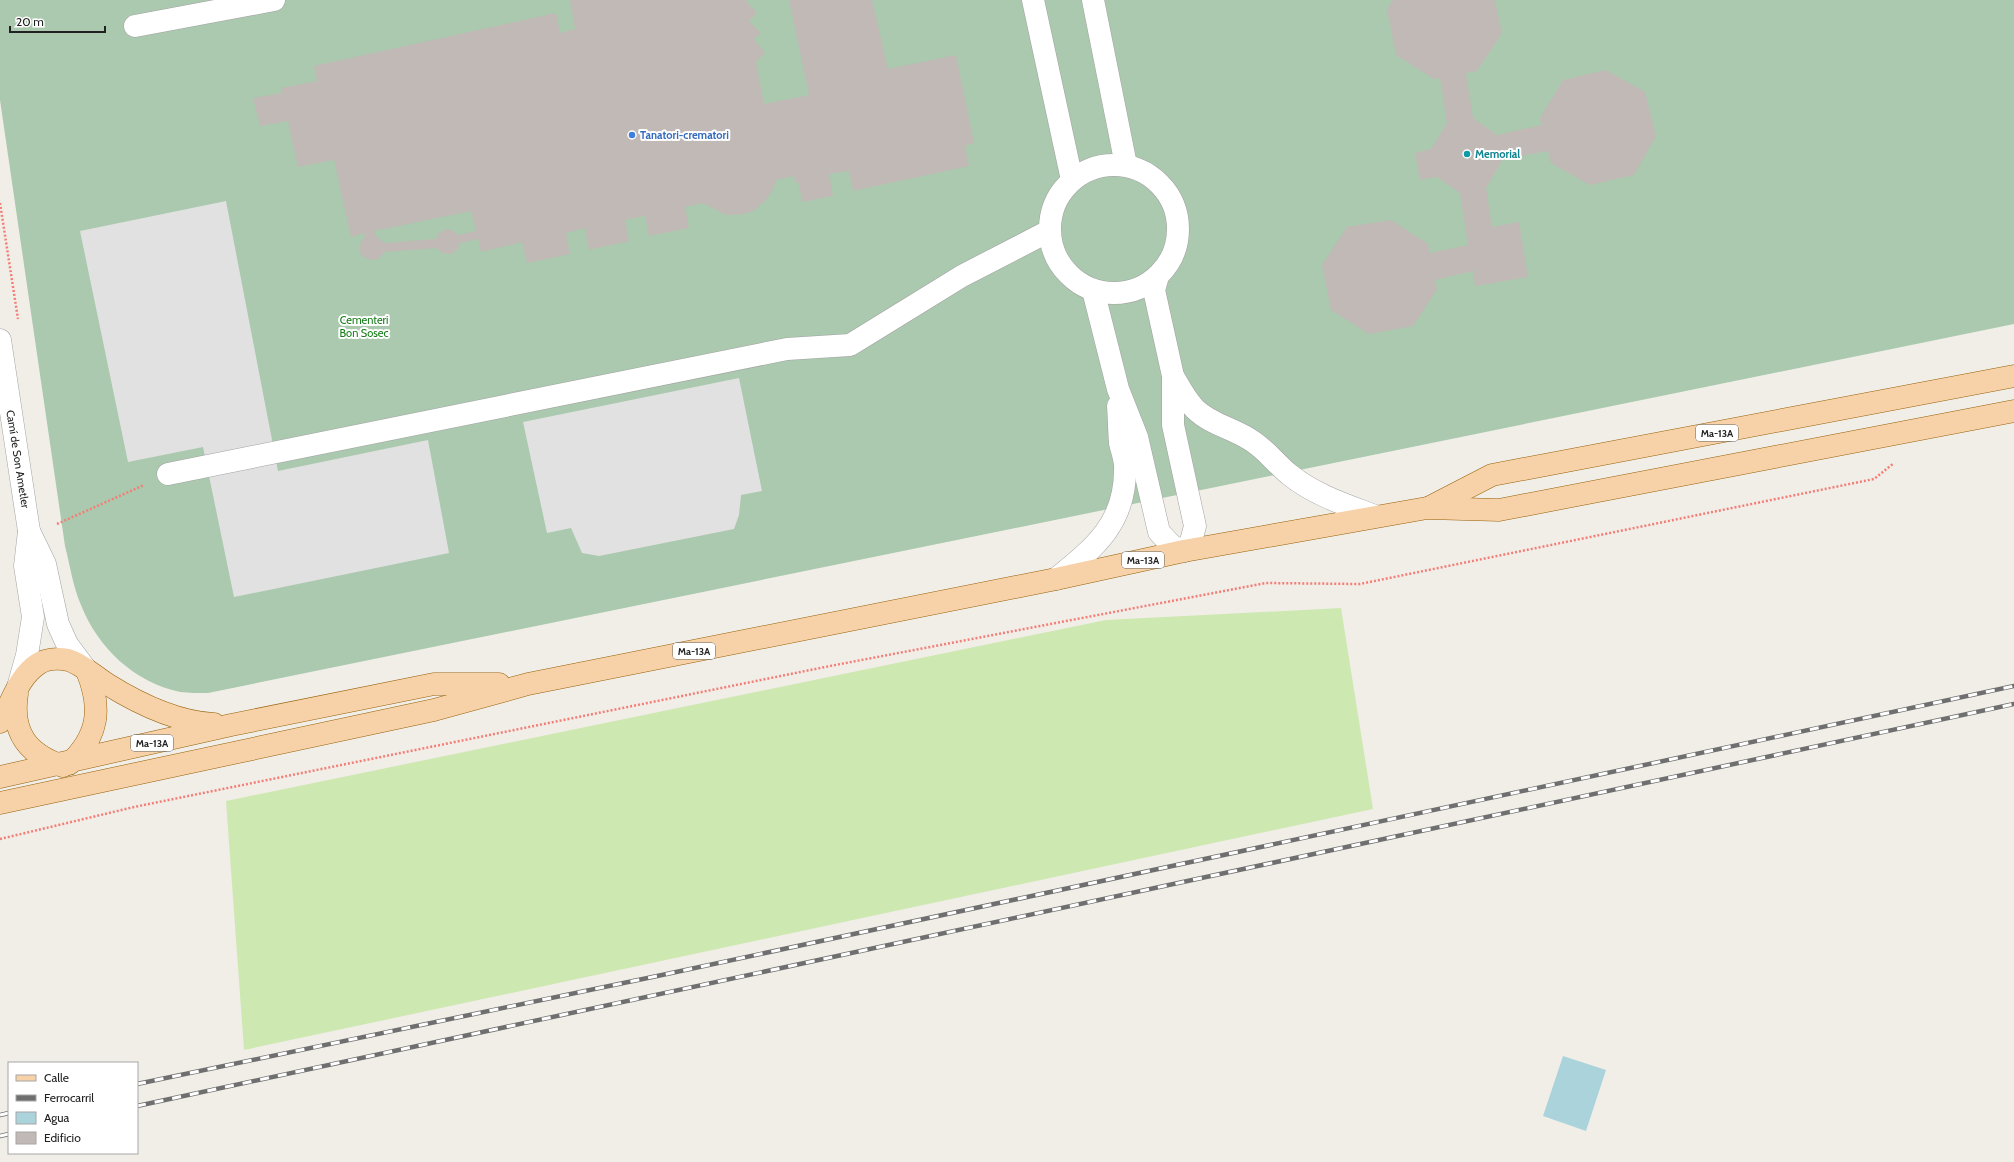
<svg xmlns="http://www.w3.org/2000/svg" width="2014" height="1162" viewBox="0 0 2014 1162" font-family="Cabin,sans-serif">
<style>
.grass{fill:#cee8b1}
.cemetery{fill:#aac9ae}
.parking{fill:#e1e1e1}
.water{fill:#abd3dc}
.building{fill:#c1b9b5;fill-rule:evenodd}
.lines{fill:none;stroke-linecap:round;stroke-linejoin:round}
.minor-casing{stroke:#a2a2a2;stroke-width:23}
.major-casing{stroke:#966108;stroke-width:23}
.path{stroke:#f37e77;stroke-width:2.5;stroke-dasharray:2 2;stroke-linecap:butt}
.minor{stroke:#fff;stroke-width:22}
.major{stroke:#f7d1a7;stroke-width:22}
.rail-casing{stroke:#6f6f6f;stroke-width:4.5}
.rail{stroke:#fff;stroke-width:3;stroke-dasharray:9;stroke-linecap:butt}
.shop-dot{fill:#3f7fe0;stroke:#fff;stroke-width:1.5}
.culture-dot{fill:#0f9aa8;stroke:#fff;stroke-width:1.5}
.labels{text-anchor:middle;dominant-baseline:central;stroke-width:4;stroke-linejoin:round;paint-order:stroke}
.shield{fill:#fff;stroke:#646464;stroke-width:1}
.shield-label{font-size:10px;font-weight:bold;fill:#212121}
.shop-label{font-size:11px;font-weight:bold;fill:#366cbe;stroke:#fff;text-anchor:start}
.culture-label{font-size:11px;font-weight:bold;fill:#0d838f;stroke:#fff;text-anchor:start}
.park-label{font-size:11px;fill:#127c16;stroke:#fff}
.street-label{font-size:11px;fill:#212121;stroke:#fff}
</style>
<rect width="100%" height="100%" fill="#f1eee8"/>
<!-- grass -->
<path class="grass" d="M 1341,608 L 1373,809 L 244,1050 L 226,801 L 1106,620 Z"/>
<!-- cemetery -->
<path class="cemetery" d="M 0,0 L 2014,0 L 2014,324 L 208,693 C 199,693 189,693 180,692 C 134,682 98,648 81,605 C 73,587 70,565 65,546 L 0,100 Z"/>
<!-- parking -->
<g class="parking">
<path d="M 226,201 L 278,471 L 428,440 L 449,553 L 234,597 L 203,447 L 128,462 L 80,231 Z"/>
<path d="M 739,378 L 762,491 L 741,495 L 739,515 L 734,529 L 599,556 L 582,553 L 571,528 L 547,533 L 523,422 Z"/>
</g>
<!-- water -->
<path class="water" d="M 1563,1056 L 1606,1070 L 1586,1131 L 1543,1116 Z"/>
<!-- building -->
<g class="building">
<path d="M 570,0 L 745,0 L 757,13 L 749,21 L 761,33 L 754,39 L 765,53 L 756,62 L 764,104 L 809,95 L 789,0 L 872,0 L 888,69 L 956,55 L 974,143 L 965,146 L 969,166 L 853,191 L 849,171 L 829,174 L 833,196 L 802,202 L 799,184 L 796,182 L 793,176 L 776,180 L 773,189 L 765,201 L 753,211 L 745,214 L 726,215 L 703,203 L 685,207 L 689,228 L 649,236 L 645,216 L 625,220 L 629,241 L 589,250 L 585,228 L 566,233 L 570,254 L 527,263 L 522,242 L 481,252 L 478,239 L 460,243 L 457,250 L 451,254 L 442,253 L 437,248 L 384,252 L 379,259 L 370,260 L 363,257 L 359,250 L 361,242 L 365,237 L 364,233 L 351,237 L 334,160 L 298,167 L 288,121 L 260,126 L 253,98 L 282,93 L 281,88 L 317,81 L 314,66 L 556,13 L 560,33 L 575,29 ZM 471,211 L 476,231 L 458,235 L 454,231 L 446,229 L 439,233 L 436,239 L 384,243 L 375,235 L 374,231 Z"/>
<path d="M 1393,0 L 1495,0 L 1502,33 L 1477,71 L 1466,73 L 1473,118 L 1497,135 L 1542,125 L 1540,118 L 1563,80 L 1606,70 L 1645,92 L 1656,136 L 1634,175 L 1590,185 L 1551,163 L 1548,151 L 1503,159 L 1486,188 L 1492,227 L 1519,222 L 1528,277 L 1475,286 L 1473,271 L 1435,280 L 1437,289 L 1413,326 L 1369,334 L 1331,310 L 1322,265 L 1347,227 L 1391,220 L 1428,244 L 1430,253 L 1468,245 L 1460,193 L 1437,177 L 1420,180 L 1415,153 L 1431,149 L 1447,123 L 1440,78 L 1434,79 L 1396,55 L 1387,9 Z"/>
</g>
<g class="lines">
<defs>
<g id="minor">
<path d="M 1033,0 L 1072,180"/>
<path d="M 1093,0 L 1126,165"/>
<path d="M 135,26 L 274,0"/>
<circle cx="1114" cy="229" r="64"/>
<path d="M 1093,290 L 1118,389 L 1137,437 L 1159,532 L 1172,546 L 1184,551 L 1190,545 L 1195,526 L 1173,425 L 1173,376 L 1154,290 L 1158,276"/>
<path d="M 0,340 L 29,531 L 25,566 L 33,617 L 27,655 L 18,687"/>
<path d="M 1173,376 C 1180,388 1186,400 1195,409 C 1210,424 1232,428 1249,439 C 1265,448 1276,464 1290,475 C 1315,495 1346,505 1375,516"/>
<path d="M 168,474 L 787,349 L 850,345 L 962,276 L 1049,231"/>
<path d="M 29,531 L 45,564 L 58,624 L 67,644 L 87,671"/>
<path d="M 1056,579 C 1094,548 1125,524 1125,470 C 1126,461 1122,452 1120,443 C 1119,431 1119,419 1118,406"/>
</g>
<g id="major">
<path d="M 1430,507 L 1492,475 L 2014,376"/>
<path d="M 17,694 C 11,732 27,754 63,766"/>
<path d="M 0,722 C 12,703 18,677 38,664 C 46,659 58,658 68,660 C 82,664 94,676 107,684 C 139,704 176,722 214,724"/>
<path d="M 69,764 C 99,736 102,708 87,671"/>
<path d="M 0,777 L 231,725 L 434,684 L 499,684"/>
<path d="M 0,803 L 434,710 L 528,684 L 1056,579 L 1184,551 L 1427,508 L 1499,510 L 2014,411"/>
</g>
</defs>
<!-- minor casing -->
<use href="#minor" class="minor-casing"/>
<!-- major casing -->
<use href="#major" class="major-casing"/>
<!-- path -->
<g class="path">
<path d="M 0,203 L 18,319"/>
<path d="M 57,524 L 144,485"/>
<path d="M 0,839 L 134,807 L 830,666 L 1266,583 L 1360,584 L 1874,479 L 1894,463"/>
</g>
<!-- minor -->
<use href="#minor" class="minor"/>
<!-- major -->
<use href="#major" class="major"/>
<defs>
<g id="rail">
<path d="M 137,1084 L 662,975 L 2014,686"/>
<path d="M 137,1106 L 2014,704"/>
<path d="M 0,1115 L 9,1113"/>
<path d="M 0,1136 L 9,1134"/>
</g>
</defs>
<!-- rail casing -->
<use href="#rail" class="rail-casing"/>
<!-- rail -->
<use href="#rail" class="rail"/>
</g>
<!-- markers -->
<circle class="shop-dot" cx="632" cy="135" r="4"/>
<circle class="culture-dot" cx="1467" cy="154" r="4"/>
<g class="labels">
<!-- shield labels -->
<g class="shield">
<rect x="1696" y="425" width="42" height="16" rx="3"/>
<rect x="1122" y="552" width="42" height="16" rx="3"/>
<rect x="673" y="643" width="42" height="16" rx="3"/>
<rect x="131" y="735" width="42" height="16" rx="3"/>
</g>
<g class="shield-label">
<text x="1717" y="433">Ma-13A</text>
<text x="1143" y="560">Ma-13A</text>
<text x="694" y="651">Ma-13A</text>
<text x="152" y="743">Ma-13A</text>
</g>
<!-- shop labels -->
<g class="shop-label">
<text x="640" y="135">Tanatori-crematori</text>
</g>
<!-- culture labels -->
<g class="culture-label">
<text x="1475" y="154">Memorial</text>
</g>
<!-- park labels -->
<g class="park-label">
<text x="364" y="320">Cementeri<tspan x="364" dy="13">Bon Sosec</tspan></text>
</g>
<!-- street labels -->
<g class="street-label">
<text transform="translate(18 459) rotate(81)">Camí de Son Ametler</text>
</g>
</g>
<!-- legend -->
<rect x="8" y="1062" width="130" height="92" fill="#ffffff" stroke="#a6a6a6"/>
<rect x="16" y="1075" width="20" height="6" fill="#f7d1a7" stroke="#a6a6a6"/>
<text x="44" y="1082" font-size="12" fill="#212121">Calle</text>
<rect x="16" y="1095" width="20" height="6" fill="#6f6f6f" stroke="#a6a6a6"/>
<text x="44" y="1102" font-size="12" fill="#212121">Ferrocarril</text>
<rect x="16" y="1112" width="20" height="12" fill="#abd3dc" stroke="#a6a6a6"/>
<text x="44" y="1122" font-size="12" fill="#212121">Agua</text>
<rect x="16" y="1132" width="20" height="12" fill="#c1b9b5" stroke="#a6a6a6"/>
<text x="44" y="1142" font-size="12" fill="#212121">Edificio</text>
<!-- scale -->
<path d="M10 26v6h95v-6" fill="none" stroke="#212121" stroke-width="2"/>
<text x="16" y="26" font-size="12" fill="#212121" stroke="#ffffff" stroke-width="3" paint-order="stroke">20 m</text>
</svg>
